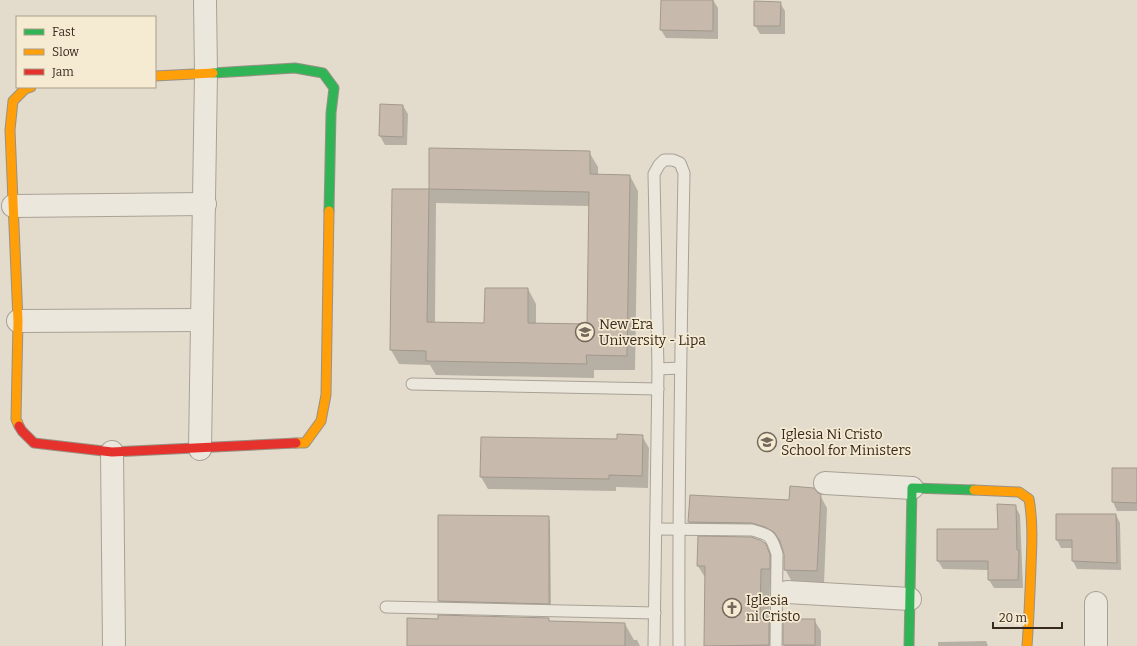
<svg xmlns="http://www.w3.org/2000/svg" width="1137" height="646" viewBox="0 0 1137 646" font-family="Bitter,serif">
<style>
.shadow{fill:#0003;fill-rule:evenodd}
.building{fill:#c7baad;stroke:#a3988c;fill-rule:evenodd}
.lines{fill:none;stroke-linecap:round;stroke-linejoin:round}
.lane-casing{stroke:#a8a196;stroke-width:13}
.street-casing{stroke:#a8a196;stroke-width:24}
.fast-casing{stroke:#989185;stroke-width:11}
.slow-casing{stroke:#989185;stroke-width:11}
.jam-casing{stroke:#989185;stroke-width:11}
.lane{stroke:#ece7dd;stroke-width:11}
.street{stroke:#ece7dd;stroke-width:22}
.fast{stroke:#30b455;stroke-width:9}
.slow{stroke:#ff9f0a;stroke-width:9}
.jam{stroke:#e5322d;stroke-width:9}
.labels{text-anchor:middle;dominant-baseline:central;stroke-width:3.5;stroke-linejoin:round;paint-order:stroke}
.poi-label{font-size:14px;fill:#37291e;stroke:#f5ead2;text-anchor:start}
</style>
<rect width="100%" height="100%" fill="#e3dccc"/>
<!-- shadow -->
<g class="shadow">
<path d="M 662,0 L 713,0 L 718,8 L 718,39 L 666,38 L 661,30 Z"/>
<path d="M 780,3 L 785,11 L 785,34 L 760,34 L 755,25 Z"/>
<path d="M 403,106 L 408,114 L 407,145 L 385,145 L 380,136 Z"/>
<path d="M 430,149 L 589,152 L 598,167 L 598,175 L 630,176 L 638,191 L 635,370 L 594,370 L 594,378 L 436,375 L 430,365 L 399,364 L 391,350 L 393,190 L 430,190 ZM 436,203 L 590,206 L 588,325 L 536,324 L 536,304 L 528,289 L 485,324 L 435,323 Z"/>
<path d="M 642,436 L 649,448 L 648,488 L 616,487 L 616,491 L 488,489 L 481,477 L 618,440 Z"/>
<path d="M 1113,469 L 1137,469 L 1137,511 L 1117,511 L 1113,502 Z"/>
<path d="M 820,495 L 827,508 L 824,584 L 792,582 L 785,569 L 785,554 L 782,544 L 773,539 L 760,535 L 696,535 L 689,522 L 691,496 L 790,501 Z"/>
<path d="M 1015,506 L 1020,515 L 1023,588 L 994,588 L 989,580 L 989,570 L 943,569 L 938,561 L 999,530 Z"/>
<path d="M 1116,515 L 1120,523 L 1121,570 L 1077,569 L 1073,561 L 1073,548 L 1061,548 L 1057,540 Z"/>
<path d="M 548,517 L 550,521 L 551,607 L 442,605 L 439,601 Z"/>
<path d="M 765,544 L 774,561 L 779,585 L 770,584 L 769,620 L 778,636 L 778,646 L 705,646 L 706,579 L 698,566 Z"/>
<path d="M 548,619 L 550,622 L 625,624 L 634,640 L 637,640 L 640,646 L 408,646 L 439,620 Z"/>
<path d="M 784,620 L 814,620 L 821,631 L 821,646 L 784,646 Z"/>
<path d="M 986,641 L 988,646 L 938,646 L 938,642 Z"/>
</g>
<!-- building -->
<g class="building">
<path d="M 661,0 L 713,0 L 713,31 L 660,30 Z"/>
<path d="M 754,1 L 781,2 L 780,26 L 754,26 Z"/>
<path d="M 380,104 L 403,105 L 403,137 L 379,136 Z"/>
<path d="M 429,148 L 590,151 L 590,174 L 630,175 L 627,356 L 586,355 L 587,364 L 426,361 L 426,351 L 390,350 L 392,189 L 429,189 ZM 429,189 L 589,192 L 587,324 L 528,323 L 528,288 L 485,288 L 484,323 L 427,322 Z"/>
<path d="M 617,434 L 643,435 L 642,476 L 609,475 L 609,479 L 480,477 L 481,437 L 617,439 Z"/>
<path d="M 1112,468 L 1137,468 L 1137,503 L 1112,502 Z"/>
<path d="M 790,486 L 814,488 L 818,493 L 821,494 L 817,571 L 784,570 L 784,554 L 780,541 L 774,532 L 765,527 L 752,523 L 688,522 L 690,495 L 789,500 Z"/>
<path d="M 997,504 L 1016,505 L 1017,550 L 1019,550 L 1018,580 L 988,580 L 988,561 L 937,561 L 937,529 L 998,529 Z"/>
<path d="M 1056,514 L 1116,514 L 1117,563 L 1072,561 L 1072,540 L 1056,540 Z"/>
<path d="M 438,515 L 549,516 L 549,604 L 438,601 Z"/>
<path d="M 698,536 L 751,537 L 760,540 L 766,544 L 770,555 L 770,569 L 761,569 L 760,619 L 769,619 L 769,645 L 704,646 L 705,566 L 697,566 Z"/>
<path d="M 438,615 L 549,618 L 549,621 L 625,623 L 625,646 L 407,646 L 407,618 L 438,619 Z"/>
<rect x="783" y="619" width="32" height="26"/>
</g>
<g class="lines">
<defs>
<g id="lane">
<path d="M 658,369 L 680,368"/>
<path d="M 412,384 L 658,389"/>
<path d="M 656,529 L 752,530 C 771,535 771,536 777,554 L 776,646"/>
<path d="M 386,607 L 655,613"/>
<path d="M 654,646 L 658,369 L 654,174 L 659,165 L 664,160 L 673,160 L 680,163 L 684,173 C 681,331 678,488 679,646"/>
</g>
<g id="street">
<path d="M 13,206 L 205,204"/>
<path d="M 18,321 L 202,320"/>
<path d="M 200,449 L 206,73 L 205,0"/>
<path d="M 112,452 L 114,646"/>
<path d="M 825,483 L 912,488"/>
<path d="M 787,592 L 910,599"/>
<path d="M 1096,646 L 1096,603"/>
</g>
<g id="fast">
<path d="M 213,73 L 295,68 L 323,73 L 334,88 L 331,113 L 329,211"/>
<path d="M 909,646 L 912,488 L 974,490"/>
</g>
<g id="slow">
<path d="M 155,76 L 213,73"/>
<path d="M 19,426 L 16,419 L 18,321 L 10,130 L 13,101 L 25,89 L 31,87"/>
<path d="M 296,443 L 305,443 L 321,421 L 326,395 L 329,211"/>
<path d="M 974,490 L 1019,492 L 1029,499 C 1033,521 1032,544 1031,566 C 1030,593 1029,619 1027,646"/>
</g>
<path id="jam" d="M 19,426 L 22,431 L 34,443 L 112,452 L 296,443"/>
</defs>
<!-- lane casing -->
<use href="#lane" class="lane-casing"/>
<!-- street casing -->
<use href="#street" class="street-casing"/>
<!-- fast casing -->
<use href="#fast" class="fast-casing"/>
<!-- slow casing -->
<use href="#slow" class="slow-casing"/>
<!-- jam casing -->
<use href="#jam" class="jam-casing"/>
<!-- lane -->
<use href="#lane" class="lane"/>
<!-- street -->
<use href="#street" class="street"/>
<!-- fast -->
<use href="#fast" class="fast"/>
<!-- slow -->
<use href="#slow" class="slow"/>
<!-- jam -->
<use href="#jam" class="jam"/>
</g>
<!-- icons -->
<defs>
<symbol id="university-ring" viewBox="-11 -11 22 22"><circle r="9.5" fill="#f5ead2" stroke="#73685b" stroke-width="1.5"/><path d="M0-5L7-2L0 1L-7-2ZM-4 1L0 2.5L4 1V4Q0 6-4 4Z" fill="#73685b"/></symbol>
<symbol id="school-ring" viewBox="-11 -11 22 22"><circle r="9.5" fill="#f5ead2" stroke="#73685b" stroke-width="1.5"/><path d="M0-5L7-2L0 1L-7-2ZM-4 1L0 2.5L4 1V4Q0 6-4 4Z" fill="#73685b"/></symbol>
<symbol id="church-ring" viewBox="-11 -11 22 22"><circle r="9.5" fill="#f5ead2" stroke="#73685b" stroke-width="1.5"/><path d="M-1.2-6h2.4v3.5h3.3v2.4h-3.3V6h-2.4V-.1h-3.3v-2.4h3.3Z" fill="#73685b"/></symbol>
</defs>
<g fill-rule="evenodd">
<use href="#university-ring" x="574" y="321" width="22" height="22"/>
<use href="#school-ring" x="756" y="431" width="22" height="22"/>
<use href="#church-ring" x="721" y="597" width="22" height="22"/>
</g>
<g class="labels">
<!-- poi labels -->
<g class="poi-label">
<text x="599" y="324">New Era<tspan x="599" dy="16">University - Lipa</tspan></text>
<text x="781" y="434">Iglesia Ni Cristo<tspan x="781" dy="16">School for Ministers</tspan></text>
<text x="746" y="600">Iglesia<tspan x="746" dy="16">ni Cristo</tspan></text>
</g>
</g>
<!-- legend -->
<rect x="16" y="16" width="140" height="72" fill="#f5ead2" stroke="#a99d8a"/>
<rect x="24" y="29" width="20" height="6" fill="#30b455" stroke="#a99d8a"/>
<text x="52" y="36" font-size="12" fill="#37291e">Fast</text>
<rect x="24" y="49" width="20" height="6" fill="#ff9f0a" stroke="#a99d8a"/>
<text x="52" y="56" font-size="12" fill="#37291e">Slow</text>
<rect x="24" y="69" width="20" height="6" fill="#e5322d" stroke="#a99d8a"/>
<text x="52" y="76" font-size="12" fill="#37291e">Jam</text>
<!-- scale -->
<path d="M993 622v6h69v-6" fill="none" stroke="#37291e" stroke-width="2"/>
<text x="999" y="622" font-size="12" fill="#37291e" stroke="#f5ead2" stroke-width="3" paint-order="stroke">20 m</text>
</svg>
